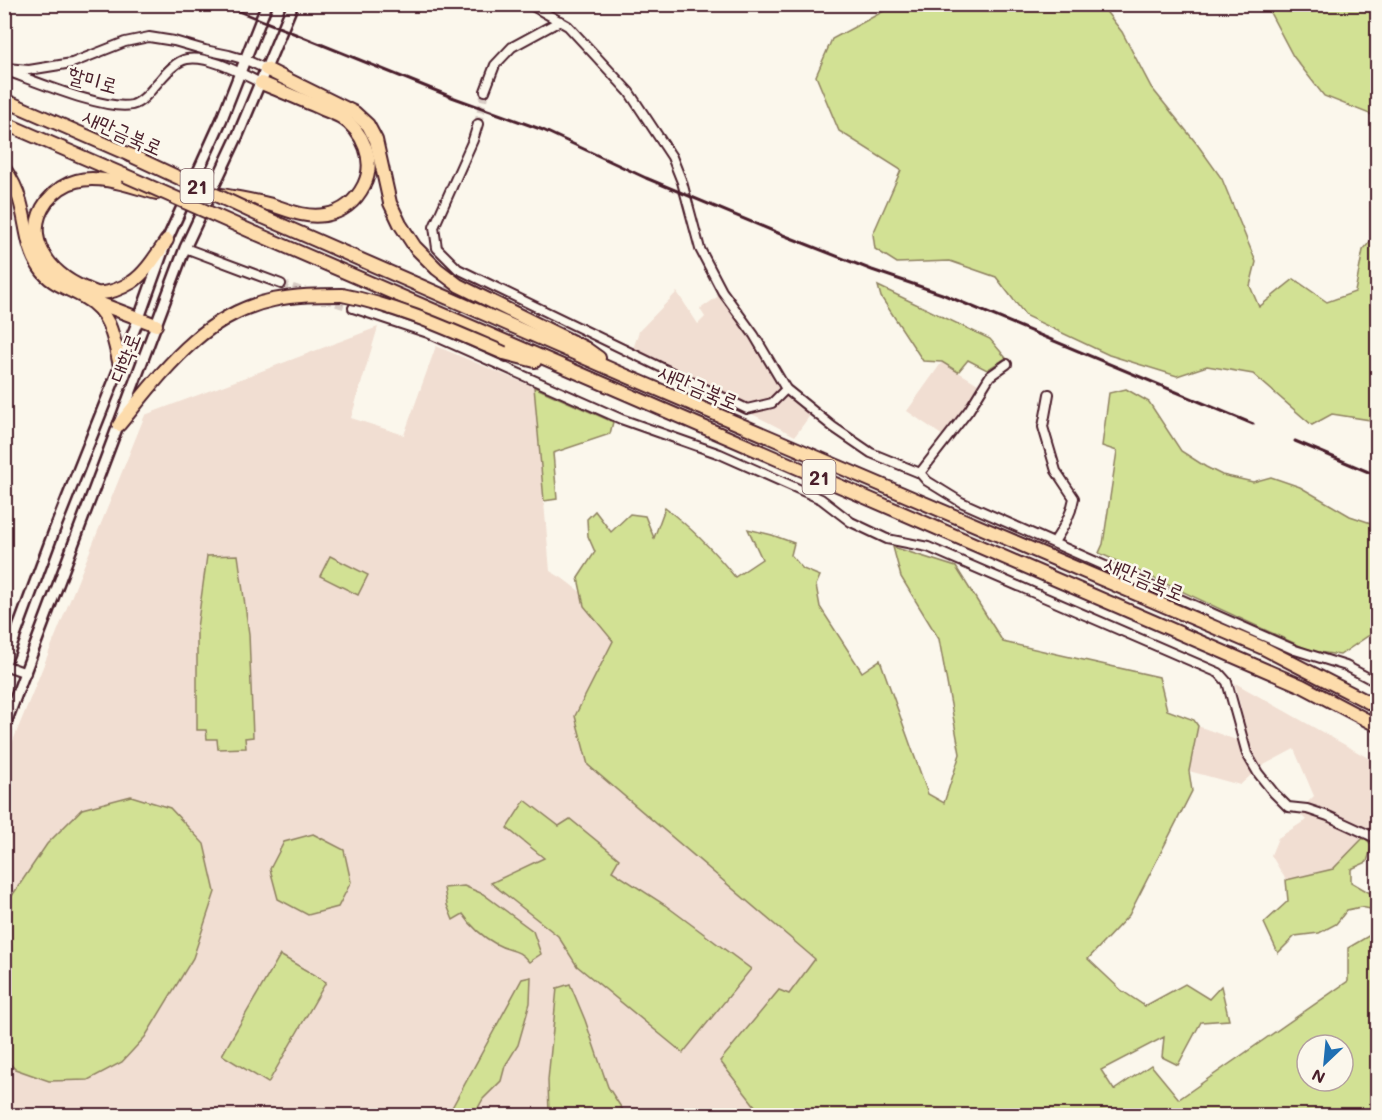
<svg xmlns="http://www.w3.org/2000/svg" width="1382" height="1120" viewBox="0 0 1382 1120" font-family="Mali,'Poor Story',sans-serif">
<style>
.built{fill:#f1ded2}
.green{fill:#d2e194;stroke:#8e8060;stroke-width:1.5;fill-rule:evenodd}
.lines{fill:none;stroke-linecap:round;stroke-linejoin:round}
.minor-tunnel{stroke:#d8ccc5;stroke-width:8;stroke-dasharray:8 4;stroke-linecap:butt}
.minor-casing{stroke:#4a1f2b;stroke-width:12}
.tertiary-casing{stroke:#4a1f2b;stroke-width:14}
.trunk-casing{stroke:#4a1f2b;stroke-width:16}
.minor{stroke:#fbf7ec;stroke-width:8}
.tertiary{stroke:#fbf7ec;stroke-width:9}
.trunk{stroke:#fddcac;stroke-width:12}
.rail{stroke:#4a1f2b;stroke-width:3}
.trunk-bridge-casing{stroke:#4a1f2b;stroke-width:16;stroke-linecap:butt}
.trunk-bridge{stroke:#fddcac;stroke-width:12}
.labels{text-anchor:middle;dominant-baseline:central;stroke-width:5;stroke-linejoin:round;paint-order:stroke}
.shield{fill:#fbf7ec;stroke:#7f6065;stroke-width:1.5}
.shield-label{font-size:20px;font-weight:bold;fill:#4a1f2b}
.street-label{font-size:21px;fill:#4a1f2b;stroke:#fbf7ec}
</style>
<rect width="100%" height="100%" fill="#fbf7ec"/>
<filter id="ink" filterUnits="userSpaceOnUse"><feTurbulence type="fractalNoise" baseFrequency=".0167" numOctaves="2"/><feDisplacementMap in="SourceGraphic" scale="12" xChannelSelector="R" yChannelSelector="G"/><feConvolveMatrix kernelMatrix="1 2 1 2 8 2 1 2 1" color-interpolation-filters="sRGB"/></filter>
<g filter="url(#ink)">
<!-- built -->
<g class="built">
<path d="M 677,292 L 698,324 L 705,317 L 700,309 L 720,295 L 750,338 L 780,387 L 811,414 L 795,436 L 750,413 L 740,401 L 633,349 L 639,331 Z"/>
<path d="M 378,327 L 351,418 L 404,435 L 436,346 L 534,387 L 550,571 L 562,578 L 639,636 L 917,1115 L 5,1115 L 4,763 L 145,415 Z"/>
<path d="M 942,362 L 978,384 L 977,389 L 966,408 L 943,436 L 907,411 Z"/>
<path d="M 1235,683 L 1377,763 L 1377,827 L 1370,831 L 1333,869 L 1286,880 L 1271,855 L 1278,838 L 1306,820 L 1298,812 L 1314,796 L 1294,749 L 1260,767 L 1240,785 L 1189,771 L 1198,726 L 1236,740 L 1247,736 Z"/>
</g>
<!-- green -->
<g class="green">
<path d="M 895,5 L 1101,5 L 1122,32 L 1151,87 L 1197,144 L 1222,179 L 1256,262 L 1250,286 L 1259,307 L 1294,279 L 1327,302 L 1355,292 L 1363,250 L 1377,233 L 1377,421 L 1332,414 L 1312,425 L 1253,374 L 1207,366 L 1177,376 L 1109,355 L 1026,316 L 996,277 L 950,261 L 897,263 L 875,249 L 873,234 L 901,170 L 839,131 L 816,76 L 832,39 Z"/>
<path d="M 1266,5 L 1377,5 L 1377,117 L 1324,96 L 1293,56 Z"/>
<path d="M 878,286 L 990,339 L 1006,358 L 987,370 L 968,360 L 958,372 L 942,362 L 923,361 L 881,297 Z"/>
<path d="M 534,387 L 613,422 L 610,434 L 553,453 L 557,499 L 544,501 Z"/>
<path d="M 1126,389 L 1149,402 L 1181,451 L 1206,467 L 1222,475 L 1253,482 L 1271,477 L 1300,487 L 1350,516 L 1377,525 L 1377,636 L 1368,636 L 1340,655 L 1311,651 L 1099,553 L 1103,544 L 1117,451 L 1102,446 L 1109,393 Z"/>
<path d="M 665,508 C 692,528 714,551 735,577 L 762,559 L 748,529 L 772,535 L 794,543 L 791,555 L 803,569 L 820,576 L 816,585 L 820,607 L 862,672 L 880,660 L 928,794 L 944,803 L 960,754 L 939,639 L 901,577 L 893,547 L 956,567 L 1003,642 L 1159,677 L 1167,710 L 1194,720 L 1198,726 L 1189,771 L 1192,791 L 1129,915 L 1088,959 L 1121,990 L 1145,1006 L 1185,984 L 1209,999 L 1221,986 L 1229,1020 L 1201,1022 L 1178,1065 L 1162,1057 L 1164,1037 L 1101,1070 L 1114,1090 L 1151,1065 L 1179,1099 L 1348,981 L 1348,948 L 1370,935 L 1377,936 L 1377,1115 L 762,1115 L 720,1061 L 779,990 L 789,994 L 815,959 L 588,765 L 575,716 L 613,641 L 584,606 L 578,578 L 595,552 L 588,536 L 587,519 L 595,511 L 611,532 L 630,514 L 645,516 L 654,538 ZM 1307,1045 L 1343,1045 L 1343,1081 L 1307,1081 Z"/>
<path d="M 238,555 L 249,634 L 253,737 L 245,738 L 246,748 L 218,749 L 217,739 L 207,739 L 206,730 L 197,730 L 197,628 L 207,556 Z"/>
<path d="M 330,556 L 368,575 L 358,595 L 320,576 Z"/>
<path d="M 131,796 L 170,808 L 204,844 L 215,892 L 193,958 L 145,1037 L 122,1062 L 88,1080 L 49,1081 L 15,1069 L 5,1059 L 5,906 L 47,844 L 82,809 Z"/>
<path d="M 525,800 L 559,826 L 570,819 L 619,859 L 612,871 L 665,905 L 751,969 L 683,1053 L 577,966 L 558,936 L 491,883 L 544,858 L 507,828 Z"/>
<path d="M 313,834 L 344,850 L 351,882 L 338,907 L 308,915 L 278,899 L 270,869 L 284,842 Z"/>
<path d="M 1364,837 L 1372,845 L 1367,862 L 1351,869 L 1351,882 L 1370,893 L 1375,910 L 1361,907 L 1347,910 L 1336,924 L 1319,933 L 1295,936 L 1278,953 L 1264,923 L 1288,901 L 1286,880 L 1333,869 Z"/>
<path d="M 464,886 L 483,894 L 533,931 L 541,954 L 529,962 C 518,948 510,952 496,944 C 483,937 471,926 463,914 L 453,920 L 447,905 L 444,888 Z"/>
<path d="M 280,955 L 326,982 L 268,1083 L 222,1055 Z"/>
<path d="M 531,977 L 530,1003 L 518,1045 L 505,1066 L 501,1081 L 483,1099 L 474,1115 L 448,1115 L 522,979 Z"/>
<path d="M 570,984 L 585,1020 L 608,1087 L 626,1115 L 549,1115 L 548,1080 L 557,988 Z"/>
</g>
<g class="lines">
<!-- minor-tunnel -->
<g class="minor-tunnel">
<path d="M 478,124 L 485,91"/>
<path d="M 281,284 L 308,293"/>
<path d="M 325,299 L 353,308"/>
<path d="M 436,315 L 458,269"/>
</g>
<defs>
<g id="minor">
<path d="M 529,4 L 568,26 L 629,92 L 672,157 L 682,182 L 700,249 L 722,291 L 754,335 L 786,389 L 833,427 L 871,453 L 920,473 L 927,481 L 961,502 L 1295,650 L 1346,666 L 1378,683"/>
<path d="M 6,68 L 29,70 L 72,63 L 125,42 L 149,37 L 174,41 L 205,50 L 229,55 L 246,60 L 266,69"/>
<path d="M 4,70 C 33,80 104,111 132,105 C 143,102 151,90 159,81 C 166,73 176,61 187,59 C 209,55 242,74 261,83"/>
<path d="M 485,91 L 495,65 L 512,47 L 560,21"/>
<path d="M 478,124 L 473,140 L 434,227 L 437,248 L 458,269 L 747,409 L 772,403 L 786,389"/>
<path d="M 185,248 L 281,284"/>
<path d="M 353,308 L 428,333 L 621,419 L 720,454 L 821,499 L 851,522 L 887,539 L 928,547 L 1219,673 L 1227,682 L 1247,754 L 1258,773 L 1274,793 L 1288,807 L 1307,809 L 1328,816 L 1378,839"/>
<path d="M 1049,394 L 1043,427 L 1056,471 L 1074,498 C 1071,515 1064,527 1054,542"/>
<path d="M 920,473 L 969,410 L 990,376 L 1007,364"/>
<path d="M 4,665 L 26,673"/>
</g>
<g id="tertiary">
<path d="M 4,666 L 54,531 L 139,318 L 167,240 L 221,121 L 267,4"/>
<path d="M 4,728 L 185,248 L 238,135 L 293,4"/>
</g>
<g id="trunk">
<path d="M 266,69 L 355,113 L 368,125 L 376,140 L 390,203 L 400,224 L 415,247 L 437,269 L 458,285 L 585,348 L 599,358"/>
<path d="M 4,100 L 130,155"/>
<path d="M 4,123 L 124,175"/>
<path d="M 4,168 C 11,178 17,190 20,201 C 27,224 26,247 40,268 C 51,285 69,288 85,298 C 111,312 114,340 120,366"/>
<path d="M 157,193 C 133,187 101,174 76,181 C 64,184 55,191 47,201 C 21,236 49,274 84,288 C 88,289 93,292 97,293 C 108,294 122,288 132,282 C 146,273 157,254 167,240"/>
<path d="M 222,195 C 238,198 256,201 272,205 C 290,211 305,218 325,215 C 343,212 356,201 364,185 C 376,161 363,131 341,117 C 334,113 324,110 316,106 C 297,98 279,90 261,83"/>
<path d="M 263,217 L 622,374 L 1263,648 L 1378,707"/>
<path d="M 257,234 L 1302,686 L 1378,726"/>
<path d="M 96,302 L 156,325"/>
<path d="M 504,353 L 535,361"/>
<path d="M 119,425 C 162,373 203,314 273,300 C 296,295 318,295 342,295"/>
</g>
</defs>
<!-- minor casing -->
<use href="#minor" class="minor-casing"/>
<!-- tertiary casing -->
<use href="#tertiary" class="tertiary-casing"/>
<!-- trunk casing -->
<use href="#trunk" class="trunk-casing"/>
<!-- minor -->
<use href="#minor" class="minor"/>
<!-- tertiary -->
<use href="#tertiary" class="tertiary"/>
<!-- trunk -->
<use href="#trunk" class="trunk"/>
<!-- rail -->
<g class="rail">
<path d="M 221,4 L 449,96 L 543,130 L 646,178 L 778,233 L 872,270 L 942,294 L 1253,424"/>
<path d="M 1295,441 L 1378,476"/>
</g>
<defs>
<g id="trunk-bridge">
<path d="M 130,155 L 263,217"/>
<path d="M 124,175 L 257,234"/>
<path d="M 342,295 C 399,306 450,330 504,353"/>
</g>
</defs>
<!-- trunk-bridge casing -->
<use href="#trunk-bridge" class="trunk-bridge-casing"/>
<!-- trunk-bridge -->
<use href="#trunk-bridge" class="trunk-bridge"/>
</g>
</g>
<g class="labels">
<!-- shield labels -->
<g class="shield">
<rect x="180.5" y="169" width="33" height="34" rx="4.5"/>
<rect x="802.5" y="460" width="33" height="34" rx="4.5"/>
</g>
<g class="shield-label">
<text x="197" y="186">21</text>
<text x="819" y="477">21</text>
</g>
<!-- street labels -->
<g class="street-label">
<text transform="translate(93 79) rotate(15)">할미로</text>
<text transform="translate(123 131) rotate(24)">새만금북로</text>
<text transform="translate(124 357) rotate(-69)">대학로</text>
<text transform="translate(699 386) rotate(23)">새만금북로</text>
<text transform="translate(1145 577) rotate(23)">새만금북로</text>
</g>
</g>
<!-- margin -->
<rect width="1382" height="1120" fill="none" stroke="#fbf7ec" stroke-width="24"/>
<rect x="12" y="12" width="1358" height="1096" fill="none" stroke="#4a1f2b" stroke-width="2" filter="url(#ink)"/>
<!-- north arrow -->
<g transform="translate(1325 1063) rotate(206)"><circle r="28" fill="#fbf7ec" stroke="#b4a19f" stroke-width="1.5"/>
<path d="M0-4.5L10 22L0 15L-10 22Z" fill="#1f6fb2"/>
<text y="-9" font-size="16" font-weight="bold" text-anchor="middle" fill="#4a1f2b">N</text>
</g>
</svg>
